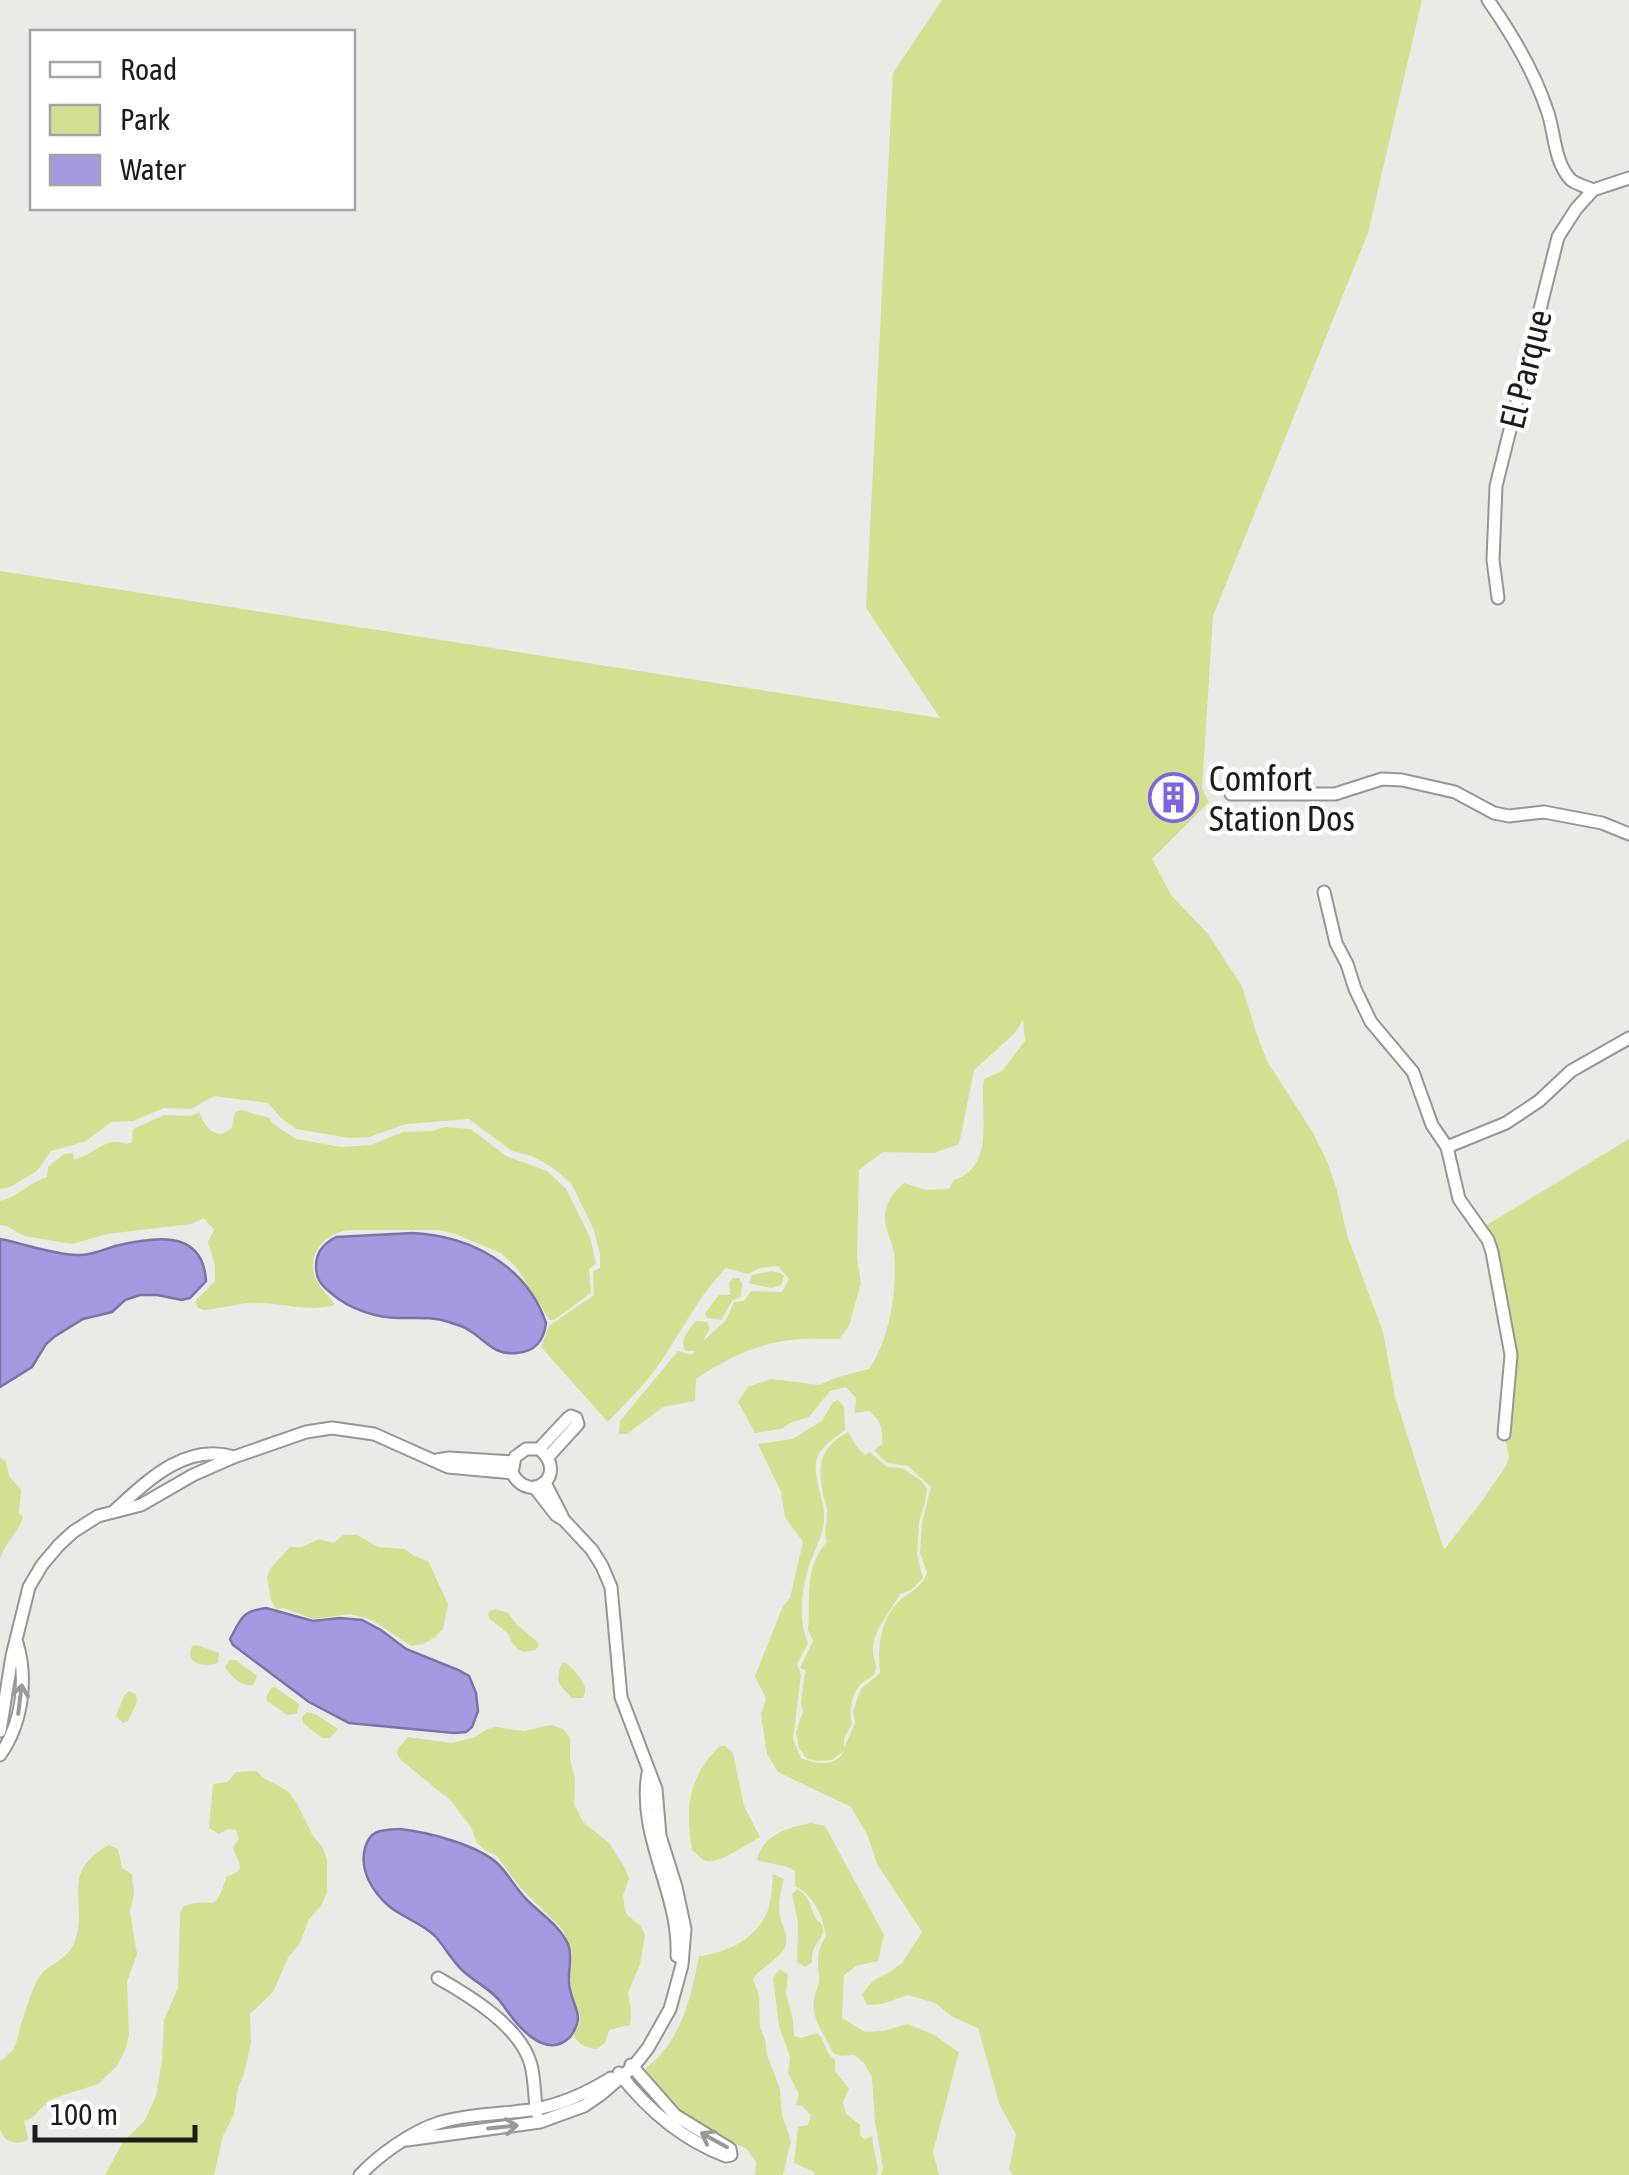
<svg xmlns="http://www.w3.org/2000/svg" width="1629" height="2175" viewBox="0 0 1629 2175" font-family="'Asap Condensed',sans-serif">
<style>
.green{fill:#d4df91}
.water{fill:#a49ae1;stroke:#7b74a6;stroke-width:2.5}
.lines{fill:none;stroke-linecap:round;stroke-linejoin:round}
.street-casing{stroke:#969793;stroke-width:15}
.street{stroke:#fff;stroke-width:11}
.oneway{stroke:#999998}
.labels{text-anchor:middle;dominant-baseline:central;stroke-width:9;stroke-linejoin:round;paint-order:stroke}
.street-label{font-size:35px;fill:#1c1c1b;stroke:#fff}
.poi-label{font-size:35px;fill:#1c1c1b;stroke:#fff;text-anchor:start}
</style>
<rect width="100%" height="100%" fill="#eaebe7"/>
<!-- green -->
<g class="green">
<path d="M 942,0 L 1422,0 L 1368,233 L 1213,616 L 1202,789 L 1209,802 L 1152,859 L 1171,895 L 1208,934 L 1242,986 L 1257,1035 L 1268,1063 L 1312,1131 L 1327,1161 L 1337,1190 L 1347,1235 L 1383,1332 L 1395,1397 L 1444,1550 L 1481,1502 L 1506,1466 L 1509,1457 L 1504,1434 L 1508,1335 L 1480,1229 L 1629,1139 L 1629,2175 L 1013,2175 L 1009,2170 L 1016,2134 L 1000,2106 L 978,2028 L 953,2017 L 935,2003 L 908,1995 L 882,2004 L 867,2005 L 862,1994 L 873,1981 L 888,1973 L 902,1963 L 922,1932 L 877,1864 L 868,1836 L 851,1807 L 778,1772 L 767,1754 L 761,1714 L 766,1699 L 755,1676 L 783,1606 L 790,1598 L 803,1542 L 785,1517 L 781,1492 L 758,1444 L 792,1439 L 822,1421 L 833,1402 L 838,1400 L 844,1407 L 845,1430 C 835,1438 821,1446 817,1458 C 812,1476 823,1496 824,1513 C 825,1532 818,1542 812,1558 C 802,1584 797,1618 808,1643 L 797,1664 L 801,1675 L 793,1739 L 801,1758 C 816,1764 835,1768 844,1751 L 832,1760 L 818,1761 L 807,1759 L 799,1748 L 796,1732 L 803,1711 L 801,1705 L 805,1670 L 800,1668 L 813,1641 L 808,1630 C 811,1601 803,1567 827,1542 C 823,1530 828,1521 827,1510 C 827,1506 823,1497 823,1494 C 817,1464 820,1448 848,1432 L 857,1447 L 865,1455 L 870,1452 L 887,1467 L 902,1468 L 922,1481 L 927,1489 L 926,1499 L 919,1522 L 917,1555 L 923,1578 L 911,1590 L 900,1594 C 890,1613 872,1630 873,1653 C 873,1658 877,1663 876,1669 C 875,1678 865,1679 860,1685 C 851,1696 849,1712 852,1724 L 844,1738 L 844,1748 L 855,1723 L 853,1711 L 861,1689 L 880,1673 C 877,1646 881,1614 904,1597 C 915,1589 922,1586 927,1573 L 920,1553 L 922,1522 L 931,1487 L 908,1466 L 887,1463 L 874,1450 L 882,1444 C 883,1428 881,1421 869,1411 L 855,1413 L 856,1398 L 846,1387 L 830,1391 L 809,1417 L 790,1423 L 781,1429 L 755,1433 L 738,1402 L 748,1387 L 771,1379 L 819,1385 L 835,1378 L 869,1369 C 890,1339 897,1291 894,1254 C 893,1242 884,1228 885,1216 C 886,1201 894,1192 904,1183 L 926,1190 L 949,1189 L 954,1180 C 997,1166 979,1113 984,1079 L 1002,1071 L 1025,1041 L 1023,1020 L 1015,1033 L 974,1070 L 959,1144 L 934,1153 L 883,1152 L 859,1170 L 857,1258 L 861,1283 L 849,1326 L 839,1339 C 823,1339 807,1338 791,1340 C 758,1343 724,1360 696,1379 L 695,1401 L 663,1407 L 627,1434 L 619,1434 L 620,1421 L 678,1351 L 692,1355 L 695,1351 L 686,1351 C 678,1342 689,1329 696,1321 L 707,1322 L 710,1328 L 703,1341 L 726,1320 L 734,1302 L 744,1301 L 751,1291 L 782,1292 L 789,1279 L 778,1266 L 759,1268 L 748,1274 L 726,1268 C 698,1296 680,1335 657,1367 C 643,1387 624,1404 608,1422 L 541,1347 L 549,1326 L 594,1295 L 593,1271 L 600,1268 L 600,1255 L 594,1230 L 571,1183 L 552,1167 L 532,1156 L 512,1151 L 469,1119 L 406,1124 L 369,1137 L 349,1138 L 296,1129 L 281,1118 L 268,1103 L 214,1096 L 191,1109 L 164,1108 L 133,1121 L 111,1122 L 86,1141 L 51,1151 L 37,1171 L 10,1187 L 0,1189 L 0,571 L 940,718 L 866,608 L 893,73 Z"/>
<path d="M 241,1110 L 269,1118 L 273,1124 L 296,1139 L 341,1147 L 371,1145 L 403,1132 L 432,1131 L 445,1127 L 471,1129 L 506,1156 L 547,1171 L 566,1189 L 590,1237 L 596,1264 L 589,1269 L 591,1293 L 554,1320 L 550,1320 L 516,1267 L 501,1253 L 455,1234 L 439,1230 L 350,1230 C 327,1232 306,1252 315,1277 C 319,1287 329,1296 335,1305 C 305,1313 284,1302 253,1303 C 236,1303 221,1309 204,1310 L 198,1308 L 195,1301 L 215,1281 L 215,1266 L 208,1242 L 214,1230 L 204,1218 L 191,1224 L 107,1234 L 72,1244 L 24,1236 L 7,1226 L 0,1225 L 0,1201 C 18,1197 31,1181 47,1177 L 48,1167 L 64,1154 L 73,1153 L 74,1160 C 93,1155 105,1136 127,1144 L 132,1142 L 133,1129 L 164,1115 L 191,1116 L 199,1112 C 204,1123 208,1133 222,1134 L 232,1128 L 235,1112 Z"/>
<path d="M 771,1271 L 781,1273 L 784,1276 L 781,1285 L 771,1288 L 749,1283 L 752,1275 Z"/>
<path d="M 733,1278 L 739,1278 L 742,1283 L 741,1297 L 732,1301 L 721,1320 L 707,1318 L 705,1313 L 719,1295 L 730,1295 L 729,1282 Z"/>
<path d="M 0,1457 L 6,1462 L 9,1476 L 21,1490 L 19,1513 L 23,1517 C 18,1535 3,1543 0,1560 Z"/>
<path d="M 343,1535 L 357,1535 L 378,1547 L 405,1549 L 414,1556 L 428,1561 L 448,1604 L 443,1629 L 434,1638 L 422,1644 L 411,1646 L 372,1620 L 350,1614 L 314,1619 L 283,1608 L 276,1609 L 271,1600 L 267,1577 L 270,1569 L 290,1547 L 302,1547 L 319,1539 L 334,1543 Z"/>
<path d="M 495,1609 L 508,1613 L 517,1625 L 537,1641 L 538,1647 L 535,1650 L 524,1652 L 519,1650 L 513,1644 L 507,1633 L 489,1618 L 488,1612 Z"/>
<path d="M 197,1645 L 219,1653 L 218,1663 C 205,1667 184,1665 192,1646 Z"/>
<path d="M 230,1660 L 236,1660 L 257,1676 L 253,1685 C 242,1687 230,1676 225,1667 Z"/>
<path d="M 562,1663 L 566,1663 C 576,1672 591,1686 583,1698 L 572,1698 C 559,1684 554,1683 562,1663 Z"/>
<path d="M 275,1687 L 299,1704 L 297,1714 L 287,1715 L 267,1701 L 266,1697 L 271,1688 Z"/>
<path d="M 129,1691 L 136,1694 L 137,1702 L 128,1721 L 123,1723 L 116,1716 L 124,1696 Z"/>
<path d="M 307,1712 L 317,1715 L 338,1729 L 330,1738 L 322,1738 L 303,1723 L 302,1717 Z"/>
<path d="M 551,1725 L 563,1729 L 570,1738 L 570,1758 L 575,1779 L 574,1804 L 583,1822 L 609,1843 L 625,1868 L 629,1879 L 623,1896 L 625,1910 L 627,1915 L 641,1926 L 645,1935 L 640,1964 L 628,1993 L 631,2010 L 630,2025 L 609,2030 L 605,2043 L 596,2049 C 585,2047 577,2045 573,2033 L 579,2025 L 580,2016 L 572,1998 L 570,1974 L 572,1953 L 563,1930 L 519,1886 L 497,1856 L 485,1850 L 477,1843 L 471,1827 L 451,1801 L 401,1760 L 397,1754 L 399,1747 L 408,1737 L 452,1743 L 475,1737 L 487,1729 L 496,1727 L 524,1731 Z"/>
<path d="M 720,1746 L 725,1746 L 733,1753 L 744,1806 L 760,1837 C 750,1842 718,1865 706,1861 C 701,1859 696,1853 692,1850 C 685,1808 688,1777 720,1746 Z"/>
<path d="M 257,1771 L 262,1777 L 288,1791 L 296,1802 L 313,1836 L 323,1848 L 327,1860 L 327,1893 L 321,1906 L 309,1919 L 300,1943 L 288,1958 L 273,1992 L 250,2014 L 251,2043 L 244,2074 L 238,2088 L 234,2114 L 223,2136 L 214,2175 L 105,2175 L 123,2142 L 145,2120 L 156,2096 L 162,2060 L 164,2020 L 178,1988 L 180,1913 L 184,1906 C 218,1895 212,1918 227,1876 C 250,1871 236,1861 233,1847 L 239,1839 L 236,1830 L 228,1829 L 219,1834 L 209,1828 L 213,1784 L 227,1782 L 236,1772 Z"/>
<path d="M 811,1823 L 825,1826 L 884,1935 L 878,1961 L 856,1966 L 844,1975 L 842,2018 L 865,2032 L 884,2031 L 907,2024 L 934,2035 L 959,2052 L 933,2152 L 939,2175 L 881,2175 L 883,2167 L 875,2122 L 872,2077 L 864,2063 L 854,2055 L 841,2056 L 833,2053 C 826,2036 811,2020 814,2000 C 815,1991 820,1985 819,1976 C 817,1959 817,1951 826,1936 C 823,1916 814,1896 795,1886 L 795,1871 C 783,1863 770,1865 757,1860 C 763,1834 787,1828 811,1823 Z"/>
<path d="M 109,1845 L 118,1849 L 122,1868 L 132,1874 L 134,1893 L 130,1912 L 137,1954 L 127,1982 L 129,2035 L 126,2048 L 117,2066 L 98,2084 L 49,2100 L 32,2118 L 24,2121 L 28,2138 L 26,2141 C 14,2145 4,2142 0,2129 C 0,2118 0,2075 0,2061 C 4,2058 8,2055 12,2051 C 18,2043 18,2031 22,2022 C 26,2009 32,1990 38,1979 C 47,1963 67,1962 75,1941 C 89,1903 58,1873 109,1845 Z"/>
<path d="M 773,1874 L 784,1879 C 780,1892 777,1907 781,1920 C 783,1927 788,1936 786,1944 C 784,1956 761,1967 753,1979 L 759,1995 L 760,2027 L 765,2039 L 767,2055 L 780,2089 L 782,2115 L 791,2141 L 783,2175 L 755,2175 L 756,2162 L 746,2148 L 714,2136 L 692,2122 L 644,2072 C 649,2064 655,2061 661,2054 C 685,2026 692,1991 699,1956 C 728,1953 760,1937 769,1907 C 772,1896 772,1885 773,1874 Z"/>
<path d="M 797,1889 C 811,1898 809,1904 815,1917 C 819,1924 823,1921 823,1931 C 821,1943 811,1944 812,1962 L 805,1967 L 797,1962 L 798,1923 L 792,1894 Z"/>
<path d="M 780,1969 L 788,1975 L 786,1993 L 793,2020 L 794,2036 L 801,2038 L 817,2033 C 827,2042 823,2051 835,2060 L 835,2071 L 849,2089 L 843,2102 L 846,2114 L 860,2125 L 860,2135 L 864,2139 L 873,2136 C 871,2149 880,2161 877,2175 L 814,2175 L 814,2172 L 794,2163 L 798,2127 L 808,2125 L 811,2115 L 802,2106 L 796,2105 L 799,2094 L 788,2073 L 790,2057 L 779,2026 L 773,1978 Z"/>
</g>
<!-- water -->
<g class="water">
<path d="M 413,1233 C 471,1236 527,1266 546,1323 C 544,1340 535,1352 517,1353 C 493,1355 488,1342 470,1331 C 464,1326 456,1325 449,1322 C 433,1317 419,1318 403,1318 C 378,1319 349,1309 331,1293 C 322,1286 316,1279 316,1267 C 316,1252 323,1244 336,1237 Z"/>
<path d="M 0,1239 C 26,1244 50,1254 77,1255 C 90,1256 103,1250 115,1246 C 153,1237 203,1228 206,1281 L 190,1298 L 182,1300 L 157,1295 L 140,1295 L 125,1300 L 112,1312 L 83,1319 L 54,1337 L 46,1344 L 32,1367 L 0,1387 Z"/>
<path d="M 266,1608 L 313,1621 L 340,1618 L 362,1620 L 381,1630 L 406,1649 L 458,1670 L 469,1676 L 476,1693 L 478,1711 L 472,1727 L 466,1732 L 454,1733 L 349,1723 L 309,1702 L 233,1645 L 230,1639 C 242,1618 240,1612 266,1608 Z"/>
<path d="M 400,1829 C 428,1832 478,1845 498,1864 C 509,1875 516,1889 527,1900 C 541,1914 559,1925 568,1944 C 573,1956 568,1969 569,1982 C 569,1995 578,2008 578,2018 C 578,2024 573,2034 569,2038 C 544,2061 515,2023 503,2005 C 493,1990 476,1983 463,1971 C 452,1961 445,1947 435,1936 C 422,1923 404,1918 390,1907 C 373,1893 359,1870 365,1848 C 370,1829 382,1830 400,1829 Z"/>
</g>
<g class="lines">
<defs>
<g id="street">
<path d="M 1488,0 C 1512,34 1535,73 1548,113 C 1555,134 1554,162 1571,180 C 1576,184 1587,187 1593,190"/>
<path d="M 1498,598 L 1493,560 L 1496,486 L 1558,237 L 1576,209 L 1593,190 L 1629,178"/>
<path d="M 1231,794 L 1335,794 L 1382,779 L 1402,780 L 1455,792 L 1494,813 L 1509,816 L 1544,812 L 1602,823 L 1629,834"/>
<path d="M 1324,892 L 1336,943 L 1347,964 L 1355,989 L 1371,1022 L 1413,1072 L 1432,1125 L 1447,1147 L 1459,1199 L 1488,1240 L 1492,1252 L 1511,1355 L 1504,1434"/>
<path d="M 1447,1147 L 1506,1123 L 1539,1101 L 1571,1071 L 1629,1038"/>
<path d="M 539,1449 L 568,1418 L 571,1416 L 576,1418 L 578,1424 L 548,1457"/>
<path d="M 437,1460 L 449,1458 L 512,1462"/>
<path d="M 545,1483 L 562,1516"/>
<path d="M 113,1512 C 146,1482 185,1442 234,1457"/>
<path d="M 0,1731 L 12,1656 L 29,1587 L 42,1565 L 59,1545 L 73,1532 L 98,1516 L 141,1505 L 193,1475 L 234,1457 L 306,1432 L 332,1428 L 374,1434 L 448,1467 L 512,1473 C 531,1507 570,1473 539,1449 L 526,1449 L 515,1457 L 512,1473"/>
<path d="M 0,1755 C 22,1724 28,1680 17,1643"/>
<path d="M 648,1773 C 637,1837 680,1893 677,1956"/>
<path d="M 438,1978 C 470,1996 521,2027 531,2065 C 535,2080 534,2097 537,2113"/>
<path d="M 619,2073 C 647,2109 683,2140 726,2156 L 731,2155 L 730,2149 L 675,2115 L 631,2065"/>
<path d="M 407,2140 L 540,2122 L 584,2106 L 600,2095 L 633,2067 L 648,2048 L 670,2009 L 682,1965 L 685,1929 L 676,1887 L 660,1836 L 656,1789 L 621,1697 L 611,1587 L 602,1566 L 592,1550 L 564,1520 L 556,1515 L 535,1488"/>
<path d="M 360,2175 C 379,2155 411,2132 438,2123 C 468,2114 500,2114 531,2110 C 560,2105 587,2093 611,2078"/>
</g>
</defs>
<!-- street casing -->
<use href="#street" class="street-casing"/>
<!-- street -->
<use href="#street" class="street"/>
</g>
<!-- one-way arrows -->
<defs><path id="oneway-shaft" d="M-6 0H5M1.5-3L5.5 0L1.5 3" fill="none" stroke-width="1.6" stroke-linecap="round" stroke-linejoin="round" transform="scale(2.5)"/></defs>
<g class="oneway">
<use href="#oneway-shaft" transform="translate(20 1699) rotate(-83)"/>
<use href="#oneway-shaft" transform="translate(503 2127) rotate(-6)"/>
<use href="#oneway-shaft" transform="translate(714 2140) rotate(-151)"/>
</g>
<!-- icons -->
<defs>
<symbol id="building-ring" viewBox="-11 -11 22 22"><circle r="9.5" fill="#fff" stroke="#7f63de" stroke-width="1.5"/><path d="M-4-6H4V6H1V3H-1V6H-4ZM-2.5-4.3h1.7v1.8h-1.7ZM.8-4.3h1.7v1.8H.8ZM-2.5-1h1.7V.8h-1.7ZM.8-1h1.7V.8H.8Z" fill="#7f63de"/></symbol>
</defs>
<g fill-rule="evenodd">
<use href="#building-ring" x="1146" y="770" width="55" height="55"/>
</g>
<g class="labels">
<!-- street labels -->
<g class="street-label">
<text transform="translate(1525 369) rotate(-76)">El Parque</text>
</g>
<!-- poi labels -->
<g class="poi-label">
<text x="1209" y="778">Comfort<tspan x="1209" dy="40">Station Dos</tspan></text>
</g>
</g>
<!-- legend -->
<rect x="30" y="30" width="325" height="180" fill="#ffffff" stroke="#a4a4a4" stroke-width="2.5"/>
<rect x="50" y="62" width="50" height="15" fill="#ffffff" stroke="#a4a4a4" stroke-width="2.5"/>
<text x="120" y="80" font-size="30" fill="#1c1c1b">Road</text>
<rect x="50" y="105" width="50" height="30" fill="#d4df91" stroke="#a4a4a4" stroke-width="2.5"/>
<text x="120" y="130" font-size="30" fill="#1c1c1b">Park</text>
<rect x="50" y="155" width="50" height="30" fill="#a49ae1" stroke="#a4a4a4" stroke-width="2.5"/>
<text x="120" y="180" font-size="30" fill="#1c1c1b">Water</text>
<!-- scale -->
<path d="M35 2125v15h160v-15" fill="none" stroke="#1c1c1b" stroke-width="5"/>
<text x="50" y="2125" font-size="30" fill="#1c1c1b" stroke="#ffffff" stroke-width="8" paint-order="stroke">100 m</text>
</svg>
